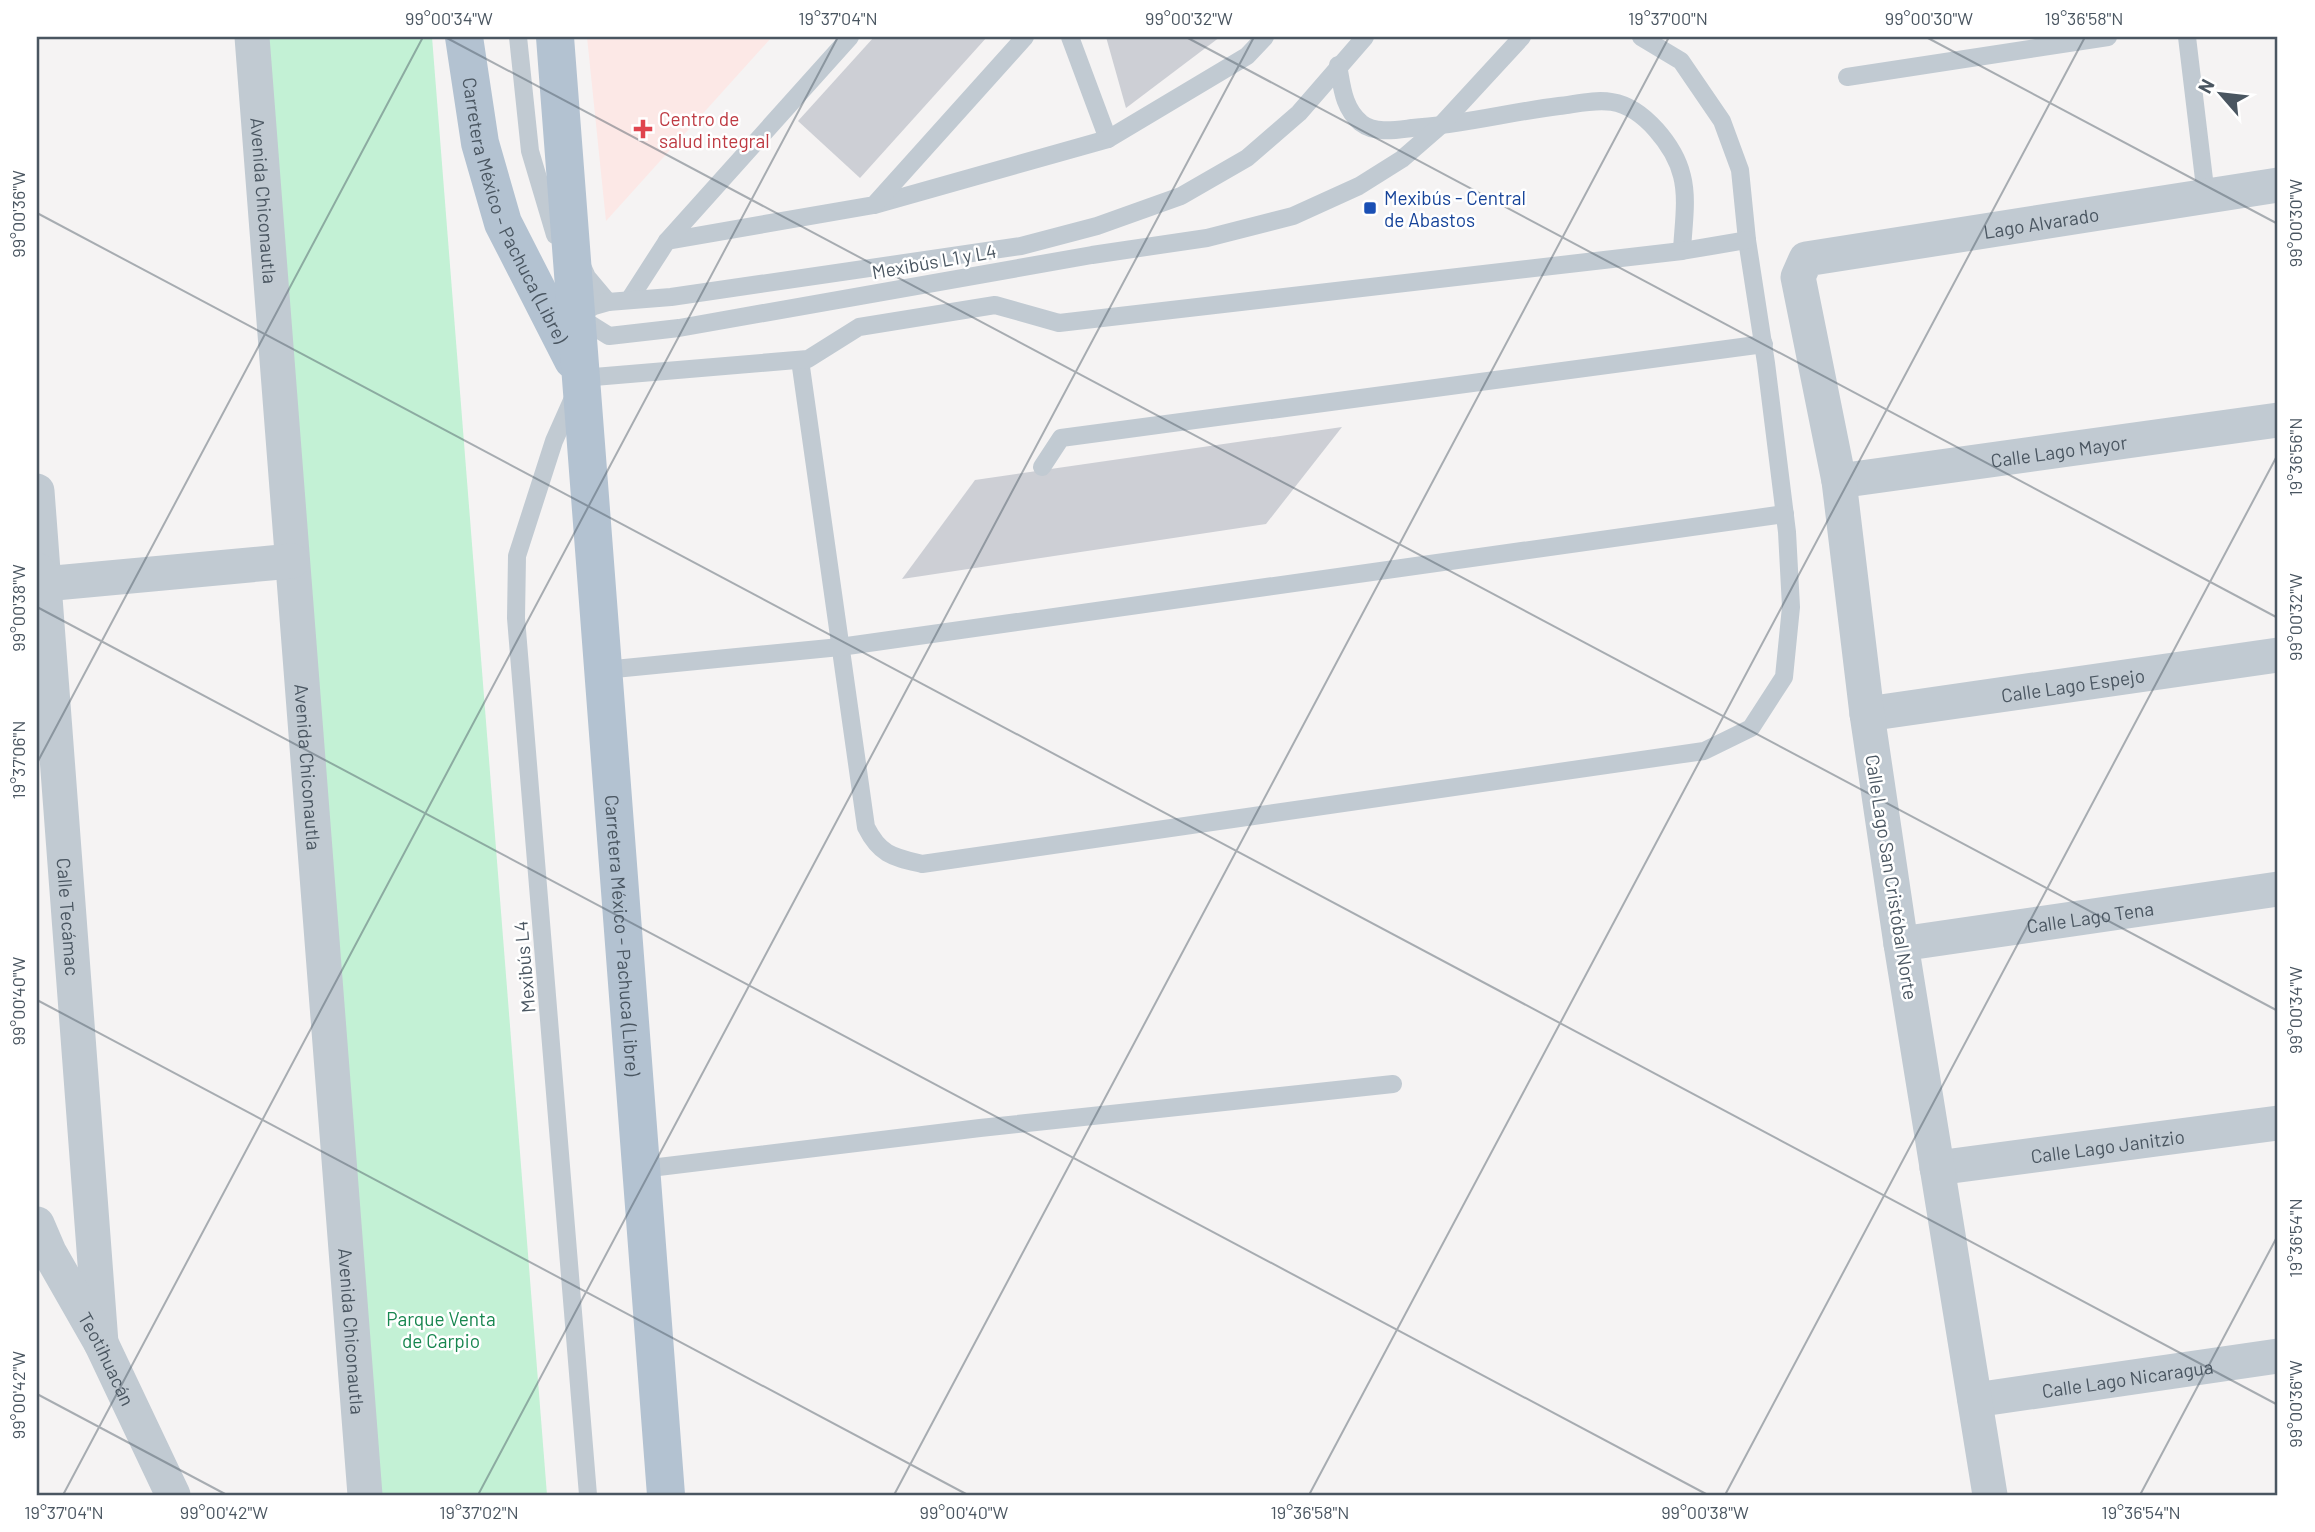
<svg xmlns="http://www.w3.org/2000/svg" width="2315" height="1532" viewBox="0 0 2315 1532" font-family="Barlow,sans-serif">
<style>
.medical{fill:#fce8e6}
.green{fill:#c3f1d5}
.building{fill:#cdcfd5}
.lines{fill:none;stroke-linecap:round;stroke-linejoin:round}
.service{stroke:#c1cad2;stroke-width:18}
.minor{stroke:#c1cad2;stroke-width:35}
.primary{stroke:#b3c2d1;stroke-width:38}
.ticks{fill:none;stroke:#4a5661;stroke-width:2;stroke-opacity:0.45}
.health-dot{fill:#e0444e;stroke:#fff;stroke-width:2.5}
.transit-dot{fill:#1a4fb4;stroke:#fff;stroke-width:2.5}
.labels{text-anchor:middle;dominant-baseline:central;stroke-width:5;stroke-linejoin:round;paint-order:stroke}
.health-label{font-size:19px;fill:#be3a42;stroke:#fff;text-anchor:start}
.transit-label{font-size:19px;fill:#164399;stroke:#fff;text-anchor:start}
.street-label{font-size:19px;fill:#4a5661;stroke:#fff}
.park-label{font-size:19px;fill:#17864f;stroke:#fff}
.neatline{fill:none;stroke:#4a5661;stroke-width:2.5}
.ticks-label{font-size:18px;text-anchor:middle;fill:#4a5661}
</style>
<rect width="100%" height="100%" fill="#f5f3f3"/>
<!-- medical -->
<path class="medical" d="M 587,37 L 772,37 L 606,221 Z"/>
<!-- green -->
<path class="green" d="M 248,37 L 432,37 L 547,1495 L 362,1495 Z"/>
<!-- building -->
<g class="building">
<path d="M 874,37 L 987,37 L 860,178 L 798,121 Z"/>
<path d="M 1106,37 L 1220,37 L 1126,108 Z"/>
<path d="M 1342,427 L 1266,524 L 902,579 L 975,480 Z"/>
</g>
<g class="lines">
<!-- service -->
<g class="service">
<path d="M 518,37 L 530,151 L 555,235"/>
<path d="M 1070,37 L 1108,139"/>
<path d="M 2187,37 L 2206,196"/>
<path d="M 1338,65 C 1342,86 1343,108 1361,123 C 1375,134 1396,130 1412,128 C 1462,125 1510,112 1559,106 C 1576,104 1595,99 1612,102 C 1644,107 1675,147 1682,176 C 1688,199 1683,227 1682,251"/>
<path d="M 1847,77 L 2108,37"/>
<path d="M 874,205 L 1108,139 L 1247,56 L 1265,37"/>
<path d="M 667,241 L 874,205 L 1025,37"/>
<path d="M 582,266 L 587,277 L 608,302"/>
<path d="M 629,300 L 667,241 L 850,37"/>
<path d="M 577,316 L 609,336 L 679,328 L 1092,255 L 1207,238 L 1293,216 L 1359,186 L 1402,159 L 1440,126 L 1522,37"/>
<path d="M 576,319 L 577,316 L 594,306 L 608,302 L 671,297 L 1021,246 L 1097,226 L 1181,196 L 1247,158 L 1299,113 L 1365,37"/>
<path d="M 800,360 L 866,827 C 880,855 893,857 922,864 L 1704,751 L 1751,728 L 1784,677 L 1791,607 L 1787,532 L 1766,363 L 1747,240 L 1740,170 L 1722,121 L 1681,61 L 1641,37"/>
<path d="M 582,378 L 808,359 L 859,327 L 995,305 L 1059,323 L 1682,251 L 1747,240"/>
<path d="M 574,396 L 554,441 L 517,556 L 516,618 L 588,1495"/>
<path d="M 1042,467 L 1061,438 L 1764,344"/>
<path d="M 604,670 L 840,647 L 1785,514"/>
<path d="M 642,1169 L 980,1128 L 1393,1084"/>
</g>
<!-- minor -->
<g class="minor">
<path id="s1" d="M 252,37 L 365,1495"/>
<path id="s2" d="M 1839,481 L 2278,420"/>
<path id="s3" d="M 37,491 L 101,1343"/>
<path d="M 37,570 L 44,584 L 292,561"/>
<path id="s4" d="M 1867,714 L 2278,655"/>
<path id="s5" d="M 1901,944 L 2278,889"/>
<path id="s6" d="M 1937,1168 L 2278,1123"/>
<path id="s7" d="M 37,1224 L 49,1252 L 101,1343 L 173,1495"/>
<path id="s8" d="M 1975,1400 L 2278,1356"/>
<path id="s9" d="M 1990,1495 L 1901,944 L 1867,714 L 1839,481 L 1798,277 L 1806,259 L 2278,185"/>
</g>
<!-- primary -->
<g class="primary">
<path id="s10" d="M 464,37 L 480,143 L 503,223 L 573,360"/>
<path id="s11" d="M 555,37 L 666,1495"/>
</g>
</g>
<!-- ticks -->
<path class="ticks" d="M 445,37 L 2278,1011M 1186,37 L 2278,618M 1926,37 L 2278,224M 37,213 L 2278,1405M 37,607 L 1708,1495M 37,763 L 423,37M 37,1000 L 968,1495M 37,1394 L 227,1495M 63,1495 L 838,37M 478,1495 L 1254,37M 894,1495 L 1669,37M 1309,1495 L 2085,37M 1725,1495 L 2278,454M 2140,1495 L 2278,1235"/>
<!-- markers -->
<path class="health-dot" d="M639.5 118.5h7v7h7v7h-7v7h-7v-7h-7v-7h7z"/>
<rect class="transit-dot" x="1363" y="201" width="14" height="14" rx="3.5"/>
<g class="labels">
<!-- health labels -->
<g class="health-label">
<text x="659" y="118">Centro de<tspan x="659" dy="22">salud integral</tspan></text>
</g>
<!-- transit labels -->
<g class="transit-label">
<text x="1384" y="197">Mexibús - Central<tspan x="1384" dy="22">de Abastos</tspan></text>
</g>
<!-- street labels -->
<g class="street-label">
<text stroke="none"><textPath href="#s1" startOffset="164">Avenida Chiconautla</textPath></text>
<text stroke="none"><textPath href="#s10" startOffset="182">Carretera México - Pachuca (Libre)</textPath></text>
<text stroke="none"><textPath href="#s9" startOffset="1491">Lago Alvarado</textPath></text>
<text transform="translate(934 261) rotate(-10)">Mexibús L1 y L4</text>
<text stroke="none"><textPath href="#s2" startOffset="222">Calle Lago Mayor</textPath></text>
<text stroke="none"><textPath href="#s4" startOffset="208">Calle Lago Espejo</textPath></text>
<text stroke="none"><textPath href="#s1" startOffset="732">Avenida Chiconautla</textPath></text>
<text transform="translate(1892 877) rotate(81)">Calle Lago San Cristóbal Norte</text>
<text stroke="none"><textPath href="#s3" startOffset="427">Calle Tecámac</textPath></text>
<text stroke="none"><textPath href="#s5" startOffset="191">Calle Lago Tena</textPath></text>
<text stroke="none"><textPath href="#s11" startOffset="901">Carretera México - Pachuca (Libre)</textPath></text>
<text transform="translate(524 967) rotate(-95)">Mexibús L4</text>
<text stroke="none"><textPath href="#s6" startOffset="172">Calle Lago Janitzio</textPath></text>
<text stroke="none"><textPath href="#s1" startOffset="1298">Avenida Chiconautla</textPath></text>
<text stroke="none"><textPath href="#s7" startOffset="152">Teotihuacán</textPath></text>
<text stroke="none"><textPath href="#s8" startOffset="154">Calle Lago Nicaragua</textPath></text>
</g>
<!-- park labels -->
<g class="park-label">
<text x="441" y="1318">Parque Venta<tspan x="441" dy="22">de Carpio</tspan></text>
</g>
</g>
<!-- border -->
<rect width="2315" height="1532" fill="none" stroke="#ffffff" stroke-width="77"/>
<!-- north arrow -->
<g transform="translate(2221 94) rotate(298)" stroke="#ffffff" stroke-width="5" paint-order="stroke">
<path d="M0-5L12 26L0 18L-12 26Z" fill="#4a5661"/>
<text y="-10" font-size="19" font-weight="bold" text-anchor="middle" fill="#4a5661">N</text>
</g>
<rect x="38" y="38" width="2238" height="1456" class="neatline"/>
<g class="ticks-label">
<text x="449" y="25">99°00'34"W</text>
<text x="838" y="25">19°37'04"N</text>
<text x="1189" y="25">99°00'32"W</text>
<text x="1668" y="25">19°37'00"N</text>
<text x="1929" y="25">99°00'30"W</text>
<text x="2084" y="25">19°36'58"N</text>
<text transform="translate(19 214) rotate(-90)" y="6">99°00'36"W</text>
<text transform="translate(2296 223) rotate(-90)" y="6">99°00'30"W</text>
<text transform="translate(2296 457) rotate(-90)" y="6">19°36'56"N</text>
<text transform="translate(19 608) rotate(-90)" y="6">99°00'38"W</text>
<text transform="translate(2296 617) rotate(-90)" y="6">99°00'32"W</text>
<text transform="translate(19 760) rotate(-90)" y="6">19°37'06"N</text>
<text transform="translate(19 1001) rotate(-90)" y="6">99°00'40"W</text>
<text transform="translate(2296 1010) rotate(-90)" y="6">99°00'34"W</text>
<text transform="translate(2296 1238) rotate(-90)" y="6">19°36'54"N</text>
<text transform="translate(19 1395) rotate(-90)" y="6">99°00'42"W</text>
<text transform="translate(2296 1404) rotate(-90)" y="6">99°00'36"W</text>
<text x="64" y="1519">19°37'04"N</text>
<text x="224" y="1519">99°00'42"W</text>
<text x="479" y="1519">19°37'02"N</text>
<text x="964" y="1519">99°00'40"W</text>
<text x="1310" y="1519">19°36'58"N</text>
<text x="1705" y="1519">99°00'38"W</text>
<text x="2141" y="1519">19°36'54"N</text>
</g>
</svg>
